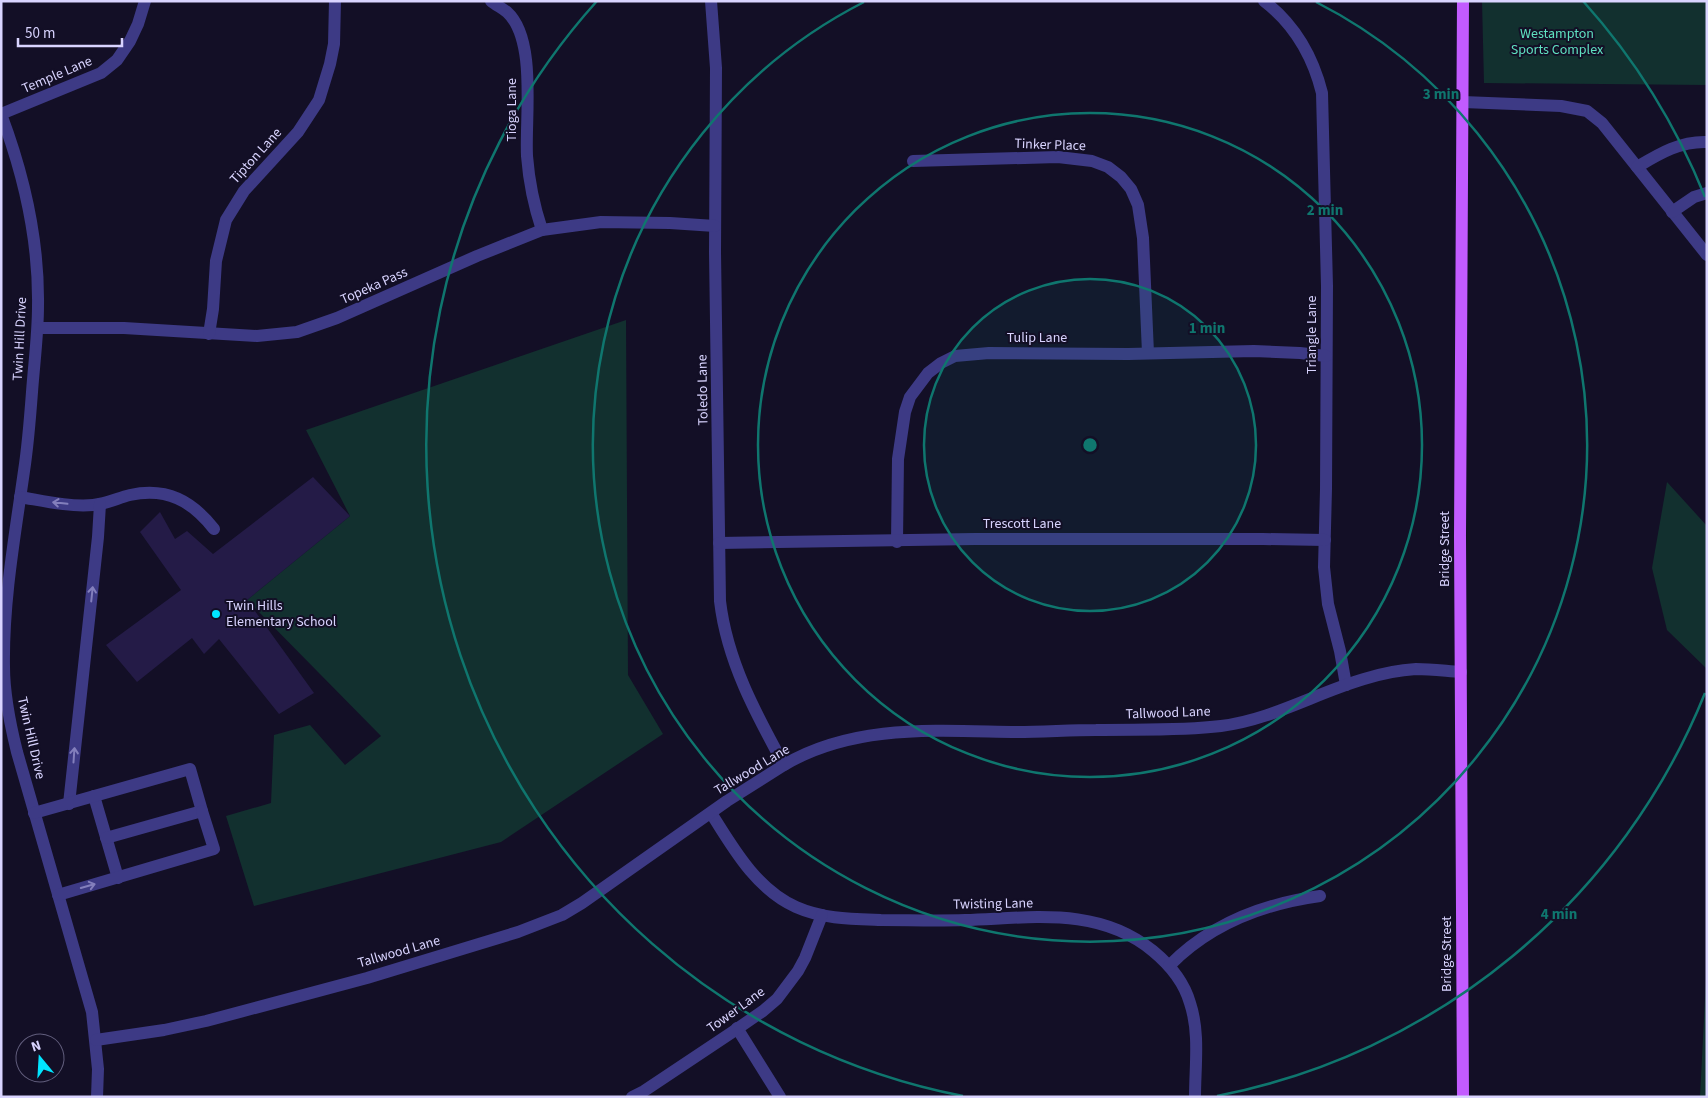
<svg xmlns="http://www.w3.org/2000/svg" width="1708" height="1098" viewBox="0 0 1708 1098" font-family="'Source Sans 3',sans-serif">
<style>
.green{fill:#12302f}
.building{fill:#241b47}
.lines{fill:none;stroke-linecap:round;stroke-linejoin:round}
.minor{stroke:#3d3a85;stroke-width:12}
.major{stroke:#c25bff;stroke-width:12}
.oneway{stroke:#837fbc}
.ring{fill:none;stroke:#0f766e;stroke-width:2.5}
.poi-dot{fill:#00e5ff;stroke:#130f26;stroke-width:2}
.labels{text-anchor:middle;dominant-baseline:central;stroke-width:4;stroke-linejoin:round;paint-order:stroke}
.park-label{font-size:14px;fill:#5fe0c0;stroke:#130f26}
.street-label{font-size:14px;fill:#d9d4ff;stroke:#130f26}
.poi-label{font-size:14px;fill:#d9d4ff;stroke:#130f26;text-anchor:start}
.centre{fill:#0f766e;stroke:#130f26;stroke-width:2.5}
.ring-label{font-size:15px;text-anchor:middle;font-weight:bold;fill:#0f766e;stroke:#130f26;stroke-width:4;stroke-linejoin:round;paint-order:stroke}
</style>
<rect width="100%" height="100%" fill="#130f26"/>
<!-- green -->
<g class="green">
<path d="M 1482,1 L 1707,1 L 1707,85 L 1484,83 Z"/>
<path d="M 626,320 L 628,675 L 663,734 L 501,842 L 254,906 L 226,816 L 271,803 L 274,735 L 310,725 L 345,765 L 381,736 L 247,600 L 350,516 L 306,430 Z"/>
<path d="M 1667,482 L 1707,526 L 1707,669 L 1667,630 L 1652,568 Z"/>
<path d="M 1707,959 L 1707,1097 L 1700,1097 Z"/>
</g>
<!-- building -->
<path class="building" d="M 313,477 L 350,516 L 247,600 L 314,693 L 279,714 L 219,639 L 204,654 L 192,638 L 137,682 L 106,645 L 181,590 L 140,532 L 160,512 L 175,539 L 187,531 L 213,554 Z"/>
<g class="lines">
<!-- minor -->
<g class="minor">
<path d="M 491,1 C 496,5 502,8 507,12 C 537,39 525,118 527,156 C 529,182 534,206 542,230"/>
<path d="M 711,1 L 716,68 L 715,252 L 720,601 C 727,661 756,714 784,765"/>
<path d="M 1264,1 C 1294,24 1313,57 1322,93 L 1327,286 L 1326,489 L 1324,567 L 1328,604 L 1340,651 L 1346,685"/>
<path d="M 1463,102 L 1561,106 L 1587,111 L 1602,123 L 1707,255"/>
<path d="M 1,114 C 24,175 39,241 38,306 C 38,335 34,364 32,392 C 30,419 28,445 24,471 C 15,535 3,601 4,666 C 4,696 10,724 17,752 L 92,1012 L 98,1069 L 97,1097"/>
<path d="M 1,114 L 101,73 L 117,60 L 130,41 L 138,24 L 145,1"/>
<path d="M 913,161 L 1058,157 L 1092,161 L 1108,167 L 1121,177 L 1131,189 L 1138,205 L 1143,238 L 1148,353"/>
<path d="M 1637,167 C 1659,154 1680,141 1707,142"/>
<path d="M 1672,212 L 1694,197 L 1707,193"/>
<path d="M 38,328 L 124,328 L 257,336 L 297,332 L 337,318 L 477,256 L 542,230 L 601,222 L 670,223 L 715,226"/>
<path d="M 209,334 L 213,309 L 216,261 L 226,220 L 244,191 L 298,132 L 319,100 L 330,64 L 334,44 L 335,1"/>
<path d="M 20,497 C 44,501 69,507 93,505 C 106,504 118,498 130,495 C 167,487 192,501 214,529"/>
<path d="M 897,542 L 898,459 L 905,412 L 910,397 L 928,373 L 941,363 L 955,356 L 989,353 L 1128,354 L 1254,351 L 1300,353 L 1326,356"/>
<path d="M 719,543 L 975,539 L 1263,539 L 1325,540"/>
<path d="M 94,796 L 118,878"/>
<path d="M 69,804 L 98,537 L 100,504"/>
<path d="M 34,813 L 190,769 L 202,811 L 106,838"/>
<path d="M 711,813 C 733,848 756,889 796,907 C 823,919 852,919 881,920 C 909,920 937,921 965,920 C 1032,918 1098,906 1153,951 C 1170,965 1184,982 1190,1003 C 1200,1033 1195,1066 1195,1097"/>
<path d="M 58,895 L 214,849 L 202,811"/>
<path d="M 1169,966 C 1210,924 1262,904 1320,896"/>
<path d="M 737,1028 L 780,1097"/>
<path d="M 96,1040 L 164,1030 L 206,1021 L 367,978 L 518,932 L 562,915 L 582,903 L 727,801 L 784,765 C 855,723 939,731 1017,732 C 1043,732 1070,730 1096,730 C 1138,729 1179,731 1221,726 C 1271,720 1316,693 1364,679 C 1380,674 1399,670 1416,669 C 1431,669 1446,671 1461,672"/>
<path d="M 632,1097 L 644,1091 L 731,1033 L 763,1011 L 777,999 L 798,971 L 805,958 L 822,915"/>
</g>
<!-- major -->
<path class="major" d="M 1463,1097 L 1460,536 L 1463,1"/>
</g>
<!-- one-way arrows -->
<defs><path id="oneway-shaft" d="M-6 0H5M1.5-3L5.5 0L1.5 3" fill="none" stroke-width="1.6" stroke-linecap="round" stroke-linejoin="round" transform="scale(1.25)"/></defs>
<g class="oneway">
<use href="#oneway-shaft" transform="translate(60 503) rotate(-174)"/>
<use href="#oneway-shaft" transform="translate(92 594) rotate(-84)"/>
<use href="#oneway-shaft" transform="translate(74 755) rotate(-86)"/>
<use href="#oneway-shaft" transform="translate(88 886) rotate(-16)"/>
</g>
<!-- distance rings -->
<circle cx="1090" cy="445" r="166" fill="#0f766e" fill-opacity=".12"/>
<g class="ring">
<circle cx="1090" cy="445" r="166"/>
<circle cx="1090" cy="445" r="332"/>
<path d="M1316 2A497 497 0 1 1 864 2"/>
<path d="M1705 693A663 663 0 0 1 1217 1096M963 1096A663 663 0 0 1 597 1M1583 1A663 663 0 0 1 1705 197"/>
</g>
<!-- markers -->
<circle class="poi-dot" cx="216" cy="614" r="5"/>
<g class="labels">
<!-- park labels -->
<g class="park-label">
<text x="1557" y="34">Westampton<tspan x="1557" dy="16">Sports Complex</tspan></text>
</g>
<!-- street labels -->
<g class="street-label">
<text transform="translate(57 75) rotate(-23)">Temple Lane</text>
<text transform="translate(512 110) rotate(-90)">Tioga Lane</text>
<text transform="translate(1050 145) rotate(2)">Tinker Place</text>
<text transform="translate(256 156) rotate(-48)">Tipton Lane</text>
<text transform="translate(374 286) rotate(-24)">Topeka Pass</text>
<text transform="translate(1312 335) rotate(-90)">Triangle Lane</text>
<text x="1037" y="338">Tulip Lane</text>
<text transform="translate(20 339) rotate(-87)">Twin Hill Drive</text>
<text transform="translate(703 390) rotate(-91)">Toledo Lane</text>
<text x="1022" y="524">Trescott Lane</text>
<text transform="translate(1445 549) rotate(-90)">Bridge Street</text>
<text transform="translate(1168 713) rotate(-2)">Tallwood Lane</text>
<text transform="translate(31 738) rotate(77)">Twin Hill Drive</text>
<text transform="translate(752 770) rotate(-31)">Tallwood Lane</text>
<text transform="translate(993 904) rotate(-1)">Twisting Lane</text>
<text transform="translate(399 952) rotate(-16)">Tallwood Lane</text>
<text transform="translate(1447 954) rotate(-90)">Bridge Street</text>
<text transform="translate(736 1010) rotate(-36)">Tower Lane</text>
</g>
<!-- poi labels -->
<g class="poi-label">
<text x="226" y="606">Twin Hills<tspan x="226" dy="16">Elementary School</tspan></text>
</g>
</g>
<circle cx="1090" cy="445" r="8" class="centre"/>
<g class="ring-label">
<text x="1441" y="99">3 min</text>
<text x="1325" y="215">2 min</text>
<text x="1207" y="333">1 min</text>
<text x="1559" y="919">4 min</text>
</g>
<!-- border -->
<rect width="1708" height="1098" fill="none" stroke="#d9d4ff" stroke-width="5"/>
<!-- north arrow -->
<g transform="translate(40 1058) rotate(342)"><circle r="24" fill="#130f26" stroke="#625e7d"/>
<path d="M0-4L9 19L0 12L-9 19Z" fill="#00e5ff"/>
<text y="-8" font-size="14" font-weight="bold" text-anchor="middle" fill="#d9d4ff">N</text>
</g>
<!-- scale -->
<path d="M18 38v8h104v-8" fill="none" stroke="#d9d4ff" stroke-width="2.5"/>
<text x="25" y="38" font-size="15" fill="#d9d4ff" stroke="#130f26" stroke-width="4" paint-order="stroke">50 m</text>
</svg>
